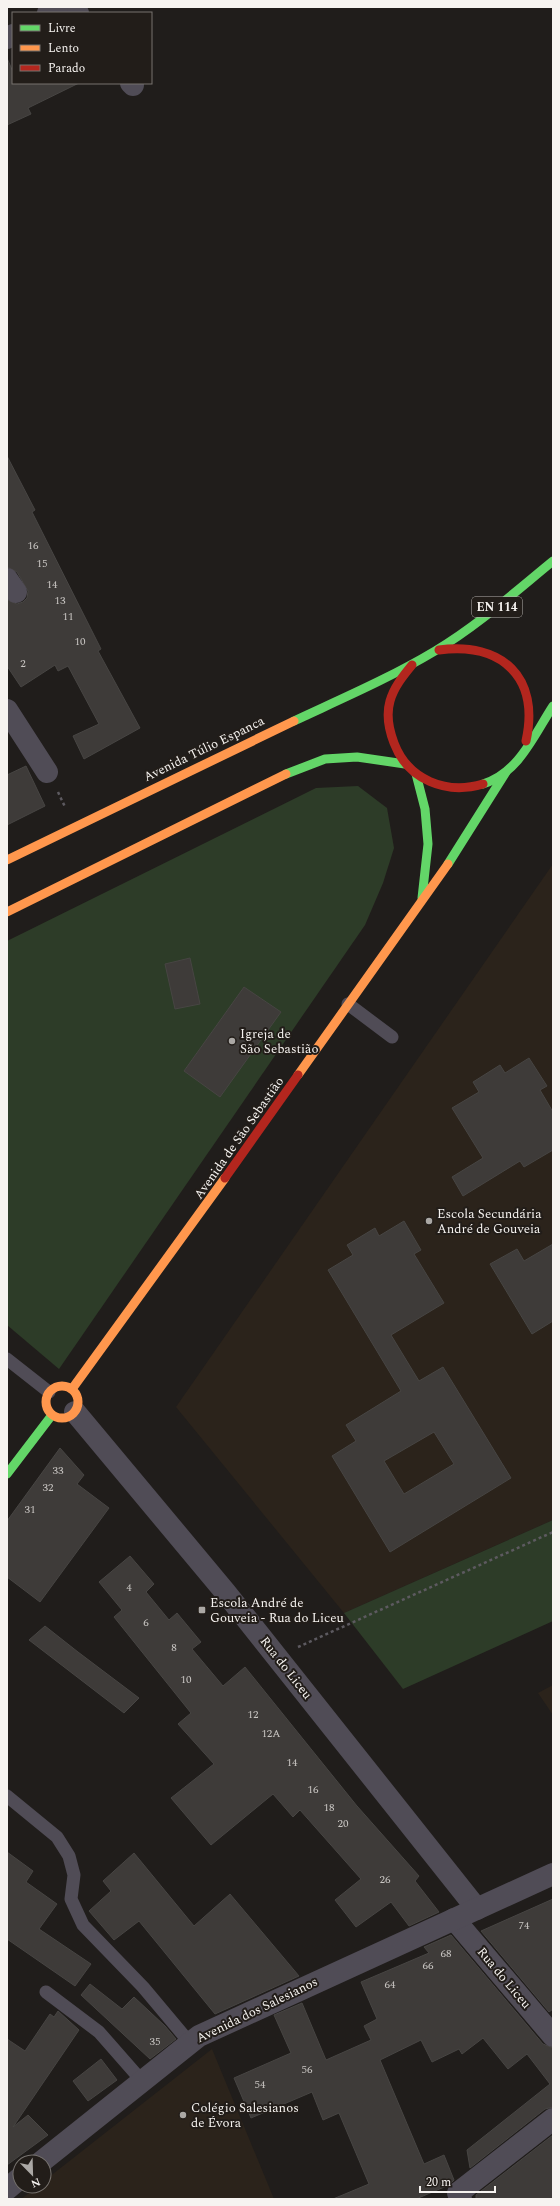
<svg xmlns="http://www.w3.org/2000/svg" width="560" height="2206" viewBox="0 0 560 2206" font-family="Spectral,serif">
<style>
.built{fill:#2b231b}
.green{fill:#2d3c28}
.building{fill:#3e3b39;stroke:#474543;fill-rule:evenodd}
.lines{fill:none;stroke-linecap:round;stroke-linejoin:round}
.path{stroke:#5d5a60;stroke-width:2.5;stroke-dasharray:3 3;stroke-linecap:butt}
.lane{stroke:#504c56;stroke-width:13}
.street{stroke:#504c56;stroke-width:22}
.fast{stroke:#63d668;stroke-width:9}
.slow{stroke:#ff974d;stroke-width:9}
.jam{stroke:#b3261e;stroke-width:9}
.poi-dot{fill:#aba8a5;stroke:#221d19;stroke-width:1.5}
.labels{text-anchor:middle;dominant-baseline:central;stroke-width:4;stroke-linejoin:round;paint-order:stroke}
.number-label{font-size:11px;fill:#c8c5c2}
.shield{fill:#221d19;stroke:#b6b3b0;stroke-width:1}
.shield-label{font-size:12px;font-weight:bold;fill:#f6f3f0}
.street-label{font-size:13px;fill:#f6f3f0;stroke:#221d19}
.poi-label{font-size:13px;fill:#f6f3f0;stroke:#221d19;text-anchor:start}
</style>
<rect width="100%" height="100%" fill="#201d1b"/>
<!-- built -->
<g class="built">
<path d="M 553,864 L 553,1520 L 344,1613 L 176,1407 Z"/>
<path d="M 553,1685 L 553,1715 L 538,1693 Z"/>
<path d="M 212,2049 L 274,2199 L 21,2199 L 38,2186 L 44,2186 L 44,2181 Z"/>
</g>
<!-- green -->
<g class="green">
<path d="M 358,786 L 387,808 L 394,848 L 383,883 L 365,925 L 59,1369 L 7,1325 L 7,941 L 316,788 Z"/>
<path d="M 553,1520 L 553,1621 L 403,1689 L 344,1613 Z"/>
</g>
<!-- building -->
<g class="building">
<path d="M 7,58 L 13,72 L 13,83 L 79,83 L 28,108 L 31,114 L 7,125 Z"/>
<path d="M 7,456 L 35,510 L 32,512 L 101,649 L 98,651 L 140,728 L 84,759 L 73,736 L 99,724 L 68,666 L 58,671 L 55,665 L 21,687 L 7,666 L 7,600 L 17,604 L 23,602 L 27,598 L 28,591 L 17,572 L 7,567 Z"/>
<path d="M 26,766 L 45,806 L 7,825 L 7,775 Z"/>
<path d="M 190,958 L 200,1004 L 175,1009 L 165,964 Z"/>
<path d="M 244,987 L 281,1012 L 220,1097 L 184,1071 Z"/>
<path d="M 529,1058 L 547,1086 L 540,1090 L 553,1112 L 553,1150 L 524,1167 L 520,1161 L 463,1196 L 452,1177 L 483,1158 L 452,1108 L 479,1092 L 473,1082 L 500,1065 L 505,1073 Z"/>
<path d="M 404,1221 L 421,1250 L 414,1254 L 444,1303 L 391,1335 L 419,1381 L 443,1367 L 511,1478 L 390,1552 L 332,1456 L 356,1441 L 346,1425 L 401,1391 L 328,1270 L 353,1255 L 347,1245 L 375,1228 L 379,1236 ZM 434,1432 L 454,1464 L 404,1494 L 384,1461 Z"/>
<path d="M 553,1244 L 553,1321 L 532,1334 L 490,1264 L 517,1249 L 524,1261 Z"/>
<path d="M 60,1448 L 84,1475 L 77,1484 L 109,1508 L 40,1602 L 7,1577 L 7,1521 Z"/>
<path d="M 130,1556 L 154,1584 L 146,1592 L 169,1620 L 177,1613 L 201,1642 L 192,1649 L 223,1686 L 245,1667 L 357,1806 L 419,1876 L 415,1881 L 439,1912 L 409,1926 L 391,1902 L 356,1927 L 335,1900 L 361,1879 L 300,1810 L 293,1817 L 273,1794 L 211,1845 L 171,1798 L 214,1764 L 178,1724 L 191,1713 L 114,1617 L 122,1610 L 99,1582 Z"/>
<path d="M 45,1626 L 78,1652 L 139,1698 L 124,1713 L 29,1640 Z"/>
<path d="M 7,1852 L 33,1871 L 26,1882 L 57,1904 L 39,1929 L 91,1964 L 75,1986 L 7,1939 Z"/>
<path d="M 134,1853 L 194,1926 L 230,1894 L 299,1976 L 215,2014 L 139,1921 L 114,1940 L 89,1911 L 111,1891 L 103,1881 Z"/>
<path d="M 553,1899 L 553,2009 L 549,2012 L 481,1931 Z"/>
<path d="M 451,1935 L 543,2044 L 553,2048 L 553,2107 L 545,2109 L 470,2168 L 467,2150 L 550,2084 L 527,2054 L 508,2069 L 483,2038 L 462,2054 L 459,2049 L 432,2062 L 421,2040 L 380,2060 L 424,2164 L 444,2155 L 454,2180 L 449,2185 L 416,2199 L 333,2199 L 369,2184 L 339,2113 L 323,2120 L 312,2092 L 251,2118 L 234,2078 L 291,2053 L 274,2015 L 302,2003 L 326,2060 L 371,2040 L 364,2026 L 377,2019 L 361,1982 L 429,1953 L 424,1947 Z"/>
<path d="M 90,1984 L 122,2009 L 134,1997 L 165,2026 L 176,2039 L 150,2059 L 81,1995 Z"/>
<path d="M 58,2011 L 79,2030 L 13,2127 L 28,2115 L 48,2135 L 7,2165 L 7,2039 L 25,2051 L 50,2014 L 54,2017 Z"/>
<path d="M 101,2059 L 117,2080 L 88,2101 L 73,2081 Z"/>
<path d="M 553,2135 L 553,2199 L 476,2199 L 476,2195 Z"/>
</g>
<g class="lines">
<!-- path -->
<g class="path">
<path d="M 58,792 L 65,807"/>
<path d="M 298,1647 L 553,1532"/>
</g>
<!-- lane -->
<g class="lane">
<path d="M 348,1004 L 392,1037"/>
<path d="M 7,1359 L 49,1392"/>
<path d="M 7,1796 L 57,1837 L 69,1856 L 74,1875 L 71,1899 L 83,1925 L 143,1987 L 190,2043"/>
<path d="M 46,1992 L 99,2032 L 142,2081"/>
</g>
<!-- street -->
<g class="street">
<path d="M 74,7 L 78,13"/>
<path d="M 48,13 L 57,7"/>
<path d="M 7,38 L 13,35"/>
<path d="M 131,83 L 133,85"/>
<path d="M 7,579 L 16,592"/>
<path d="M 7,710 L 47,772"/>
<path d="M 75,1412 L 226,1593 L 477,1909"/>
<path d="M 454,1919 L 553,2036"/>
<path d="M 41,2162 L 199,2036 L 553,1874"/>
<path d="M 7,2189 L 20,2178"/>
<path d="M 461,2199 L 458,2193 L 553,2119"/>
</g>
<!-- fast -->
<g class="fast">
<path d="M 294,721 C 341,699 390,678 435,651 C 477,626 515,592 553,561"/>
<path d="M 286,774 L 325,759 L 357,757 L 405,764"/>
<path d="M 416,774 L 425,809 L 428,844 L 422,898"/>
<path d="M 483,784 C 519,773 534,735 553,706"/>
<path d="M 448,864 L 506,772"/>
<path d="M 7,1474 L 52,1415"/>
</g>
<!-- slow -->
<g class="slow">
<path d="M 7,860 L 294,721"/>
<path d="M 7,912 L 286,774"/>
<path d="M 298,1075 L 448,864"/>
<circle cx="62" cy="1402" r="16"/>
<path d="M 72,1389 L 225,1178"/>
</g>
<!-- jam -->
<g class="jam">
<path d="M 439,650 C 502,642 540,677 526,741"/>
<path d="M 412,665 C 403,676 394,687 390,701 C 386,715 389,730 394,743 C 408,780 446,795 483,784"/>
<path d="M 225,1178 L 298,1075"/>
</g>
</g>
<!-- markers -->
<g class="poi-dot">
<circle cx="232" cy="1041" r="4"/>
<circle cx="429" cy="1221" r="4"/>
<rect x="198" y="1606" width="8" height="8" rx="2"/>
<circle cx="183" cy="2115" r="4"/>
</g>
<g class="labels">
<!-- number labels -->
<g class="number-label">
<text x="33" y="545">16</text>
<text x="42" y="563">15</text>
<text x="52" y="584">14</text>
<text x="60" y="600">13</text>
<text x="68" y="616">11</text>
<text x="80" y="641">10</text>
<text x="23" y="663">2</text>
<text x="58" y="1470">33</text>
<text x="48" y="1487">32</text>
<text x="30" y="1509">31</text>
<text x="129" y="1587">4</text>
<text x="146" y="1622">6</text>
<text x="174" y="1647">8</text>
<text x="186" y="1679">10</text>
<text x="253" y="1714">12</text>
<text x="271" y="1733">12A</text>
<text x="292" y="1762">14</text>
<text x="313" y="1789">16</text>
<text x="329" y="1807">18</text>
<text x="343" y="1823">20</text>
<text x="385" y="1879">26</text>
<text x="524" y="1925">74</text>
<text x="446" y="1953">68</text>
<text x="428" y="1965">66</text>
<text x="390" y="1984">64</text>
<text x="155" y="2041">35</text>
<text x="307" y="2069">56</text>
<text x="260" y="2084">54</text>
</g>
<!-- shield labels -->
<rect class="shield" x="472" y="597" width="50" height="20" rx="3"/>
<g class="shield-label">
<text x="497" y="607">EN 114</text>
</g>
<!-- street labels -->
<g class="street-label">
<text transform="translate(204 749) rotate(-26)">Avenida Túlio Espanca</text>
<text transform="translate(239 1138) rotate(-55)">Avenida de São Sebastião</text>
<text transform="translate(286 1668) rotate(52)">Rua do Liceu</text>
<text transform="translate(504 1978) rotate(50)">Rua do Liceu</text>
<text transform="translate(257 2010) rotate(-26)">Avenida dos Salesianos</text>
</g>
<!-- poi labels -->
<g class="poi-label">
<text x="240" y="1034">Igreja de<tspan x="240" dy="15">São Sebastião</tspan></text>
<text x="437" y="1214">Escola Secundária<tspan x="437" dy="15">André de Gouveia</tspan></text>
<text x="210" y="1603">Escola André de<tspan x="210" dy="15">Gouveia - Rua do Liceu</tspan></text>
<text x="191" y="2108">Colégio Salesianos<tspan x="191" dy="15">de Évora</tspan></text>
</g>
</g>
<!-- border -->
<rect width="560" height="2206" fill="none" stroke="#f6f3f0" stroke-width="16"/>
<!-- legend -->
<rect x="12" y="12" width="140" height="72" fill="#221d19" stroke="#77736f"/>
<rect x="20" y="25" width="20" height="6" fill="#63d668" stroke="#77736f"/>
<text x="48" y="32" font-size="12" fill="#f6f3f0">Livre</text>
<rect x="20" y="45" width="20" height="6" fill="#ff974d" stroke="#77736f"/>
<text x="48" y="52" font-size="12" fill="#f6f3f0">Lento</text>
<rect x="20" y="65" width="20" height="6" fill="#b3261e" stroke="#77736f"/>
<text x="48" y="72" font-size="12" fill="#f6f3f0">Parado</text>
<!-- north arrow -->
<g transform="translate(32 2174) rotate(157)"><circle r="19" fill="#221d19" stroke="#77736f"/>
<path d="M0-3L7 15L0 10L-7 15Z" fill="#aba8a5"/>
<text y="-6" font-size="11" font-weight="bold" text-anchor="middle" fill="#f6f3f0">N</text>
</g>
<!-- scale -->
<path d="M420 2186v6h75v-6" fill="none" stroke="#f6f3f0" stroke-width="2"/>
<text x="426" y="2186" font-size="12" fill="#f6f3f0" stroke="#221d19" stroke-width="3" paint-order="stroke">20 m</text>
</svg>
